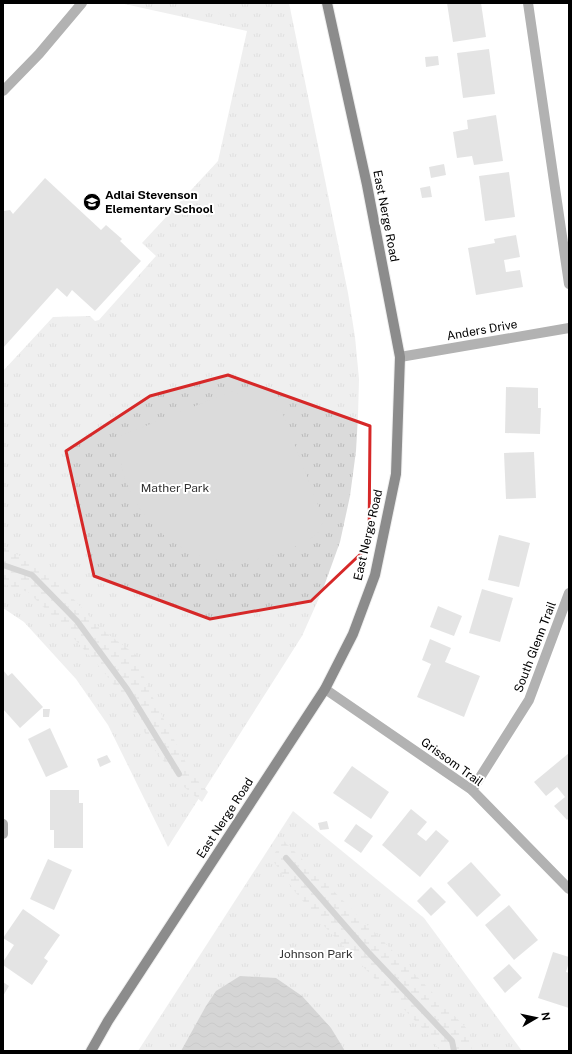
<svg xmlns="http://www.w3.org/2000/svg" width="572" height="1054" viewBox="0 0 572 1054" font-family="'Public Sans',sans-serif">
<style>
.grass{fill:url(#grass-tufts)}
.wetland{fill:url(#wetland-marsh)}
.pitch{fill:#dbdbdb}
.water{fill:url(#water-waves)}
.lines{fill:none;stroke-linecap:round;stroke-linejoin:round}
.stream{stroke:#a2a2a2;stroke-width:6}
.building{fill:#c4c4c4}
.major-casing{stroke:#dbdbdb;stroke-width:12}
.minor{stroke:#545454;stroke-width:10}
.major{stroke:#000;stroke-width:10}
.marked{fill:none;stroke:#d62828;stroke-width:3;stroke-linejoin:round}
.labels{text-anchor:middle;dominant-baseline:central;stroke-width:4;stroke-linejoin:round;paint-order:stroke}
.poi-label{font-size:12px;font-weight:bold;fill:#000;stroke:#fff;text-anchor:start}
.street-label{font-size:12px;fill:#000;stroke:#fff}
.park-label{font-size:12px;fill:#323232;stroke:#fff}
</style>
<defs>
<pattern id="grass-tufts" width="24" height="20" patternUnits="userSpaceOnUse"><rect width="24" height="20" fill="#dbdbdb"/><path d="M3 7l-1-3M5 7V3M7 7l1-3M15 17l-1-3M17 17v-4M19 17l1-3" fill="none" stroke="#bababa"/></pattern>
<pattern id="wetland-marsh" width="20" height="14" patternUnits="userSpaceOnUse"><rect width="20" height="14" fill="#dbdbdb"/><path d="M1 5h8M5 5V1M11 12h8M15 12V8" fill="none" stroke="#bababa"/></pattern>
<pattern id="water-waves" width="16" height="10" patternUnits="userSpaceOnUse"><rect width="16" height="10" fill="#a2a2a2"/><path d="M0 5q4-4 8 0t8 0" fill="none" stroke="#8a8a8a"/></pattern>
</defs>
<rect width="100%" height="100%" fill="#fff"/>
<!-- grass -->
<g class="grass">
<path d="M 120,3 L 289,3 L 348,293 L 355,337 L 359,379 L 358,416 L 356,451 L 350,496 L 340,542 L 323,589 L 302,636 L 168,847 L 108,725 L 76,679 L 24,622 L 3,608 L 3,371 L 53,317 L 90,316 L 95,321 L 99,320 L 156,256 L 142,243 L 218,161 L 247,31 Z"/>
<path d="M 293,811 L 424,918 L 522,1051 L 138,1051 Z"/>
</g>
<!-- wetland -->
<g class="wetland">
<path d="M 3,547 L 47,570 L 100,628 L 136,655 L 148,688 L 191,773 L 208,792 L 202,802 L 183,786 L 154,749 L 131,708 L 104,672 L 61,624 L 28,592 L 3,584 Z"/>
<path d="M 284,841 L 384,942 L 470,1032 L 472,1051 L 438,1051 L 438,1048 L 424,1030 L 326,928 L 296,893 L 271,858 Z"/>
</g>
<!-- pitch -->
<g class="pitch">
<path d="M 177,3 L 225,3 L 223,14 Z"/>
<path d="M 254,387 L 270,394 L 276,411 L 281,409 L 323,518 C 322,522 322,527 320,530 C 316,537 299,545 292,548 C 230,578 161,555 131,493 C 122,475 119,456 118,437 L 235,390 L 237,394 Z"/>
</g>
<!-- water -->
<path class="water" d="M 240,976 L 276,978 L 302,996 L 331,1028 L 345,1051 L 181,1051 L 206,1006 L 216,991 Z"/>
<g class="lines">
<!-- stream -->
<g class="stream">
<path d="M 3,565 L 32,575 L 77,621 L 127,689 L 179,774"/>
<path d="M 286,858 L 368,952 L 452,1041 L 454,1051"/>
</g>
</g>
<!-- building -->
<g class="building">
<path d="M 447,3 L 481,3 L 486,37 L 453,42 Z"/>
<path d="M 489,49 L 495,94 L 463,98 L 457,53 Z"/>
<path d="M 438,56 L 439,65 L 426,67 L 425,57 Z"/>
<path d="M 496,115 L 503,161 L 474,165 L 472,156 L 457,158 L 453,132 L 468,129 L 467,120 Z"/>
<path d="M 444,164 L 446,175 L 431,178 L 429,167 Z"/>
<path d="M 509,172 L 515,217 L 485,221 L 479,176 Z"/>
<path d="M 45,178 L 101,230 L 106,225 L 122,239 L 120,241 L 141,261 L 95,311 L 72,290 L 67,297 L 57,288 L 3,348 L 3,211 L 10,210 L 13,214 Z"/>
<path d="M 430,186 L 432,197 L 422,198 L 420,188 Z"/>
<path d="M 516,235 L 520,257 L 504,260 L 506,272 L 520,270 L 523,287 L 476,295 L 468,248 L 495,243 L 494,239 Z"/>
<path d="M 506,387 L 538,388 L 538,408 L 541,408 L 540,434 L 505,433 Z"/>
<path d="M 534,452 L 536,498 L 506,499 L 504,453 Z"/>
<path d="M 499,535 L 530,543 L 519,587 L 488,580 Z"/>
<path d="M 482,589 L 513,598 L 500,642 L 469,633 Z"/>
<path d="M 438,606 L 462,616 L 454,636 L 430,627 Z"/>
<path d="M 430,639 L 451,648 L 445,662 L 480,676 L 464,717 L 417,697 L 431,664 L 422,660 Z"/>
<path d="M 3,670 L 8,676 L 12,673 L 43,707 L 20,728 L 3,709 Z"/>
<path d="M 43,709 L 50,709 L 49,717 L 43,717 Z"/>
<path d="M 50,728 L 68,767 L 46,777 L 28,739 Z"/>
<path d="M 569,753 L 569,818 L 567,820 L 554,806 L 565,797 L 557,787 L 546,796 L 534,782 Z"/>
<path d="M 107,755 L 111,762 L 100,767 L 97,759 Z"/>
<path d="M 352,766 L 389,792 L 371,819 L 333,793 Z"/>
<path d="M 50,790 L 79,790 L 79,803 L 83,803 L 83,848 L 54,848 L 54,830 L 50,830 Z"/>
<path d="M 411,809 L 427,822 L 417,834 L 426,841 L 436,830 L 449,841 L 420,877 L 382,845 Z"/>
<path d="M 327,821 L 329,829 L 320,830 L 318,823 Z"/>
<path d="M 356,824 L 373,836 L 361,853 L 344,841 Z"/>
<path d="M 48,859 L 72,870 L 54,910 L 30,899 Z"/>
<path d="M 471,862 L 501,895 L 477,917 L 447,883 Z"/>
<path d="M 431,887 L 446,902 L 431,916 L 417,901 Z"/>
<path d="M 509,905 L 538,940 L 514,960 L 485,925 Z"/>
<path d="M 23,909 L 60,935 L 44,958 L 48,961 L 32,985 L 3,965 L 3,962 L 14,945 L 3,938 Z"/>
<path d="M 553,952 L 569,957 L 569,962 L 566,972 L 569,973 L 569,1008 L 538,998 Z"/>
<path d="M 509,964 L 522,978 L 505,993 L 493,978 Z"/>
<path d="M 3,982 L 9,986 L 3,996 Z"/>
</g>
<g class="lines">
<defs>
<path id="major" d="M 91,1051 L 108,1021 L 325,689 L 353,634 L 375,575 L 396,474 L 400,357 L 367,185 L 327,3"/>
</defs>
<!-- major casing -->
<use href="#major" class="major-casing"/>
<!-- minor -->
<g class="minor">
<path d="M 528,3 L 569,284"/>
<path d="M 3,91 L 39,54 L 82,3"/>
<path d="M 400,357 L 569,328"/>
<path d="M 325,689 L 472,790 L 569,889"/>
<path d="M 472,790 L 529,700 L 569,593"/>
<path d="M 3,824 L 3,834"/>
</g>
<!-- major -->
<use href="#major" class="major"/>
</g>
<!-- marked area -->
<path d="M0 0H572V1054H0ZM 228,375 L 370,426 L 369,546 L 311,601 L 210,619 L 94,576 L 66,451 L 150,396 Z" fill="#fff" fill-opacity=".55" fill-rule="evenodd"/>
<path class="marked" d="M 228,375 L 370,426 L 369,546 L 311,601 L 210,619 L 94,576 L 66,451 L 150,396 Z"/>
<!-- icons -->
<defs>
<symbol id="school-disc" viewBox="-11 -11 22 22"><circle r="9.5" fill="#000" stroke="#fff"/><path d="M0-5L7-2L0 1L-7-2ZM-4 1L0 2.5L4 1V4Q0 6-4 4Z" fill="#fff"/></symbol>
</defs>
<g fill-rule="evenodd">
<use href="#school-disc" x="82" y="192" width="20" height="20"/>
</g>
<g class="labels">
<!-- poi labels -->
<g class="poi-label">
<text x="105" y="195">Adlai Stevenson<tspan x="105" dy="14">Elementary School</tspan></text>
</g>
<!-- street labels -->
<g class="street-label">
<text transform="translate(386 216) rotate(79)">East Nerge Road</text>
<text transform="translate(482 330) rotate(-10)">Anders Drive</text>
<text transform="translate(368 535) rotate(-77)">East Nerge Road</text>
<text transform="translate(535 647) rotate(-69)">South Glenn Trail</text>
<text transform="translate(452 762) rotate(36)">Grissom Trail</text>
<text transform="translate(225 818) rotate(-57)">East Nerge Road</text>
</g>
<!-- park labels -->
<g class="park-label">
<text x="175" y="488">Mather Park</text>
<text x="316" y="954">Johnson Park</text>
</g>
</g>
<!-- border -->
<rect width="572" height="1054" fill="none" stroke="#000000" stroke-width="8"/>
<!-- north arrow -->
<g transform="translate(536 1018) rotate(81)" stroke="#ffffff" stroke-width="3" paint-order="stroke">
<path d="M0-3L7 15L0 10L-7 15Z" fill="#000000"/>
<text y="-6" font-size="11" font-weight="bold" text-anchor="middle" fill="#000000">N</text>
</g>
</svg>
